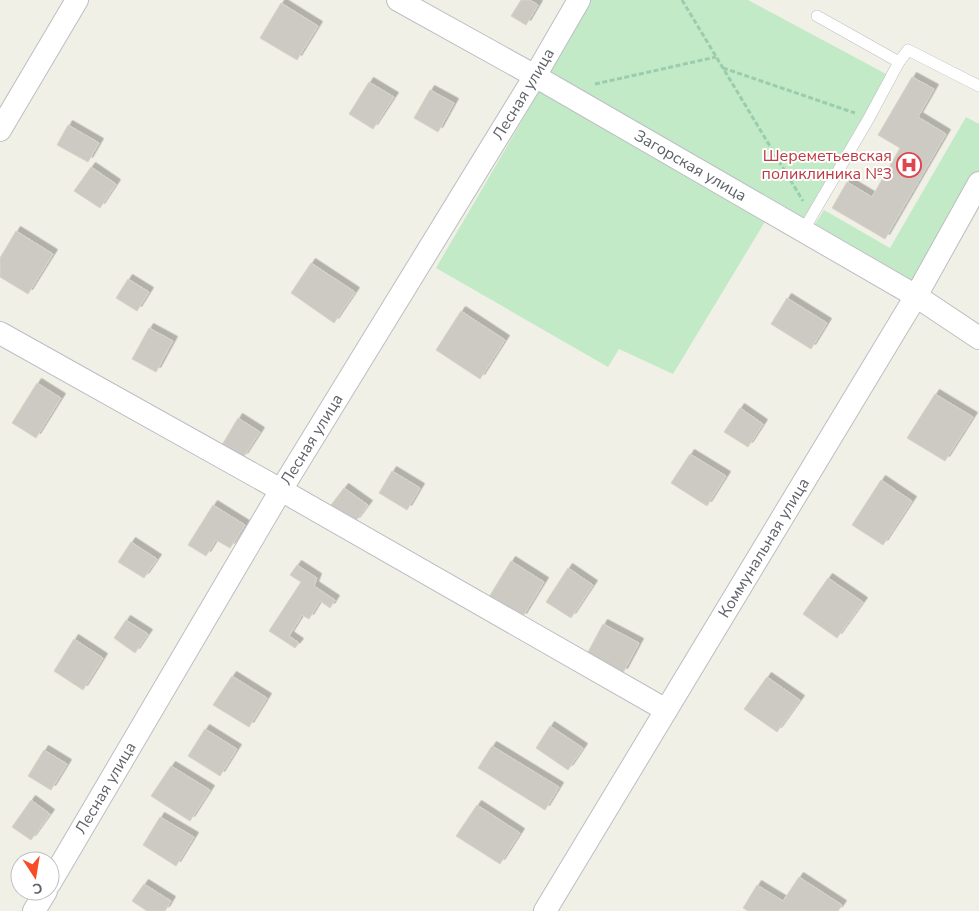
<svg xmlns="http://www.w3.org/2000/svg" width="979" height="911" viewBox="0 0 979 911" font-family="'Nunito Sans',sans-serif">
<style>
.green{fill:#c2eac6}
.building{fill:#cdcac4;stroke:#d7d3c4;filter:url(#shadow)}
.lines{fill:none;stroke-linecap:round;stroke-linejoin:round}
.service-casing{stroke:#bbbec3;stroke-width:12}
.minor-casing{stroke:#bbbec3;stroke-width:24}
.path{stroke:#9accae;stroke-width:3;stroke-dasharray:5 2.5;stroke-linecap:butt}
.service{stroke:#fff;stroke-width:11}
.minor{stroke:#fff;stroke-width:22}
.labels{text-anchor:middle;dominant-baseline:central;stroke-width:4;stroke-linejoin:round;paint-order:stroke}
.street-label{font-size:16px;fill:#5e6168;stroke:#fff}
.health-label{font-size:16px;fill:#be3a42;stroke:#fff;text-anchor:end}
</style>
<defs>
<filter id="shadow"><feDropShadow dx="4.5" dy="-4.5" stdDeviation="0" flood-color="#0004"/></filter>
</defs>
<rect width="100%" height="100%" fill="#f1f0e7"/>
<!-- green -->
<g class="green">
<path d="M 589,0 L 748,0 L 888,75 L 805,219 L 546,72 Z"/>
<path d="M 541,88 L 766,220 L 673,374 L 619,349 L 608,367 L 436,268 Z"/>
<path d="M 966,117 L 979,124 L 979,174 L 916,282 L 815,224 L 824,210 L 890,248 Z"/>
</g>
<!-- building -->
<g class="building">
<path d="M 521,0 L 530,0 L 538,5 L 526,25 L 511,16 Z"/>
<path d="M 281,3 L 318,26 L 297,60 L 260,38 Z"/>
<path d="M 912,77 L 934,89 L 918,117 L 946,134 L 885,239 L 832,208 L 847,182 L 872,197 L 900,148 L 878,135 Z"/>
<path d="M 369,82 L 394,97 L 373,129 L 349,114 Z"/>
<path d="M 430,90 L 454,103 L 438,132 L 414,118 Z"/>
<path d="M 68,125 L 99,143 L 88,162 L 57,145 Z"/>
<path d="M 91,167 L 116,184 L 100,208 L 74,191 Z"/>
<path d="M 16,231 L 53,254 L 28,294 L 0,277 L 0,258 Z"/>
<path d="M 311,263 L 355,292 L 334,323 L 291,293 Z"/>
<path d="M 128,279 L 149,292 L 137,311 L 116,298 Z"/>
<path d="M 787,298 L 827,323 L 811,349 L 771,324 Z"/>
<path d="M 461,311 L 505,340 L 480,379 L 436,350 Z"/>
<path d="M 149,328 L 173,341 L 156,372 L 132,359 Z"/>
<path d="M 37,383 L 61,398 L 36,438 L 12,423 Z"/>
<path d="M 935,394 L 973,417 L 945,461 L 907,438 Z"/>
<path d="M 740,408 L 763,424 L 748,447 L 724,432 Z"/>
<path d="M 238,418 L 260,432 L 243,458 L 222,445 Z"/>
<path d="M 690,454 L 726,476 L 707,506 L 671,483 Z"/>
<path d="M 392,471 L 420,488 L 407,510 L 379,493 Z"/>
<path d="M 881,480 L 912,501 L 883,545 L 852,525 Z"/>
<path d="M 344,488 L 368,505 L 355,522 L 331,505 Z"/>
<path d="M 213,505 L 245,525 L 230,548 L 216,540 L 206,556 L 188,545 Z"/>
<path d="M 131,542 L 157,559 L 144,578 L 118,562 Z"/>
<path d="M 511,561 L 544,582 L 522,618 L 489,597 Z"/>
<path d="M 297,565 L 317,578 L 314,586 L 335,600 L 330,608 L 320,601 L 309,619 L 302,615 L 289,636 L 299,643 L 295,648 L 269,631 L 301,582 L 290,575 Z"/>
<path d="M 568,568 L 593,585 L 571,618 L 546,602 Z"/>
<path d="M 828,578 L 863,602 L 837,638 L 803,614 Z"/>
<path d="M 126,620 L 148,634 L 135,653 L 114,638 Z"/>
<path d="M 603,624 L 639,643 L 623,673 L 587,654 Z"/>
<path d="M 74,639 L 103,658 L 83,690 L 54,671 Z"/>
<path d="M 232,676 L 267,698 L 249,727 L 213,705 Z"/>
<path d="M 767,677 L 800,700 L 777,732 L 744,709 Z"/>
<path d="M 550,726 L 583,748 L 568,770 L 536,748 Z"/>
<path d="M 205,729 L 237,749 L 220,776 L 188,756 Z"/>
<path d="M 492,746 L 559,787 L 545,810 L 478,768 Z"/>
<path d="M 44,750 L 67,764 L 51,790 L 28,776 Z"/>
<path d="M 171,766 L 210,790 L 190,821 L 151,796 Z"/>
<path d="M 31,800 L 50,814 L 31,840 L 12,827 Z"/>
<path d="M 477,805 L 520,833 L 500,864 L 456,836 Z"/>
<path d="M 160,817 L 194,837 L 176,866 L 143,845 Z"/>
<path d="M 799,877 L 842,905 L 838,911 L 748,911 L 743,908 L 757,885 L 783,901 Z"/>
<path d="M 144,884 L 171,901 L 165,911 L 147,911 L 132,901 Z"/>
</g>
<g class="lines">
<defs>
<g id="service">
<path d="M 817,16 L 899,62 L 908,50 L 979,86"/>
<path d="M 803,231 L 869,118 L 899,62"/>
</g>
<g id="minor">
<path id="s1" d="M 398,0 L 535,76 L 916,296 L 979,338"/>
<path d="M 0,130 L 77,0"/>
<path d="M 0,333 L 281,490 L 666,710"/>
<path id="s2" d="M 50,883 L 281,490 L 535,76 L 579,0"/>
<path d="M 34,911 L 46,891"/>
<path id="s3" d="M 545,911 L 916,296 L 979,183"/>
</g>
</defs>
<!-- service casing -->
<use href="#service" class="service-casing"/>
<!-- minor casing -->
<use href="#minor" class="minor-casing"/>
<!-- path -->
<g class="path">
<path d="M 682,0 L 803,201"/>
<path d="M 723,68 L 855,113"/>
<path d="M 595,84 L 716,57"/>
</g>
<!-- service -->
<use href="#service" class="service"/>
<!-- minor -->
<use href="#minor" class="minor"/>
</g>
<!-- icons -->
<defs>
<symbol id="hospital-ring" viewBox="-11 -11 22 22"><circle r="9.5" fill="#fff" stroke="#e0444e" stroke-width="1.5"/><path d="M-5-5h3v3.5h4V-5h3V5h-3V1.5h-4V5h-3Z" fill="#e0444e"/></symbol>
</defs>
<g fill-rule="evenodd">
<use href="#hospital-ring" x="895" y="151" width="28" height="28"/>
</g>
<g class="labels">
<!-- street labels -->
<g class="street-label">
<text stroke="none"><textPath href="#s2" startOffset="920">Лесная улица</textPath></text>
<text stroke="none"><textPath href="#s1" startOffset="336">Загорская улица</textPath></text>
<text stroke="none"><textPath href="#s2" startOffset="515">Лесная улица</textPath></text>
<text stroke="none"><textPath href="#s3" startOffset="424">Коммунальная улица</textPath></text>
<text stroke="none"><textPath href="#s2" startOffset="110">Лесная улица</textPath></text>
</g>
<!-- health labels -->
<g class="health-label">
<text x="892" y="156">Шереметьевская<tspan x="892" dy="18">поликлиника №3</tspan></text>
</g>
</g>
<!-- north arrow -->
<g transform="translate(35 876) rotate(168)"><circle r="24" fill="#ffffff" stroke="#bfc0c3"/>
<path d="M0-4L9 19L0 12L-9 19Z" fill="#f84c26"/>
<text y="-8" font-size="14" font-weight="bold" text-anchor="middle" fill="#5e6168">С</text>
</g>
</svg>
